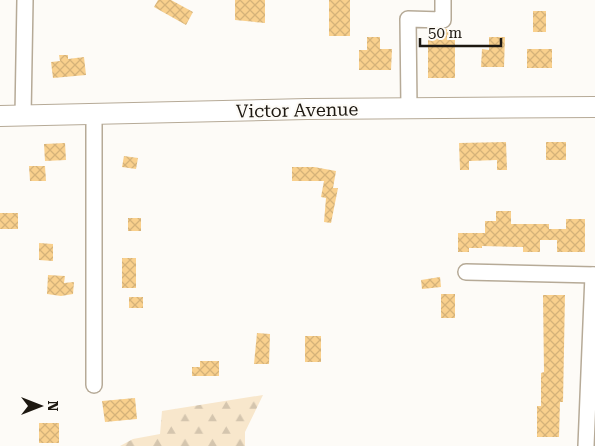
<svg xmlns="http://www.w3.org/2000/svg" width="595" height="446" viewBox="0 0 595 446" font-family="'Roboto Serif',serif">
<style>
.forest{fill:url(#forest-firs)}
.building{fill:url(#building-cross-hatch)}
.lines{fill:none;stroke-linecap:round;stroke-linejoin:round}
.minor-casing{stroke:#b6aa97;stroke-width:18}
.major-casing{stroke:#b6aa97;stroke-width:22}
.minor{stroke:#fff;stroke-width:15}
.major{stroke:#fff;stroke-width:20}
.labels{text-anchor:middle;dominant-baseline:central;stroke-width:4.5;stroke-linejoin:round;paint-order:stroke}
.street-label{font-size:18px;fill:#1d1811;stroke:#fdfbf7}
</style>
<defs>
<pattern id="forest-firs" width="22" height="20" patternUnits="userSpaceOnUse" patternTransform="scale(1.25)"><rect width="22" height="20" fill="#f8e7cc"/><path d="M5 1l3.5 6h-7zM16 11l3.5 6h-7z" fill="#d4c5ae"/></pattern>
<pattern id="building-cross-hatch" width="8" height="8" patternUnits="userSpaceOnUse" patternTransform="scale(1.25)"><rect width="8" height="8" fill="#f9d08d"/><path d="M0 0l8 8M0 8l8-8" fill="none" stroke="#d5b279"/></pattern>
</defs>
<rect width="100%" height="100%" fill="#fdfbf7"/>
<!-- forest -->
<path class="forest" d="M 263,395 L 245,432 L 245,446 L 120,446 L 133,439 L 160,434 L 162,411 Z"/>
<!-- building -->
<g class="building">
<path d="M 158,0 L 171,0 L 193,12 L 186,25 L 154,7 Z"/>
<path d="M 235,0 L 265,0 L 265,23 L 235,20 Z"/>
<rect x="329" y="0" width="21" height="36"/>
<rect x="533" y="11" width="13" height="21"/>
<rect x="428" y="29" width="27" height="49"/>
<path d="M 367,37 L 380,37 L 380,49 L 392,49 L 391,70 L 359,70 L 359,50 L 367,50 Z"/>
<path d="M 489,37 L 505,37 L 504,67 L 481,67 L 482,49 L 489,50 Z"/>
<rect x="527" y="49" width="25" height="19"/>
<path d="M 59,55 L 68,55 L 68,59 L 84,57 L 86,75 L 53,78 L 51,62 L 60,61 Z"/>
<path d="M 506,142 L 507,170 L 497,170 L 497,160 L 469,161 L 469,170 L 460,170 L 459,143 Z"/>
<rect x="546" y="142" width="20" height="18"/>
<path d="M 65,143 L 66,160 L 45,161 L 44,144 Z"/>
<path d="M 124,156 L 138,158 L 136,169 L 122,167 Z"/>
<path d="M 29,166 L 45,166 L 46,181 L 30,181 Z"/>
<path d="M 292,167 L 314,167 L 336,171 L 333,188 L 338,188 L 331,223 L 324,222 L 326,198 L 321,197 L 324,181 L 292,181 Z"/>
<path d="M 496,211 L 511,211 L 511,224 L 549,224 L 549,229 L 566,229 L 566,219 L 585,219 L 585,252 L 557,252 L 557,240 L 540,240 L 540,252 L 523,252 L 523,247 L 482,246 L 482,248 L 469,248 L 469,252 L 458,252 L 458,233 L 485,233 L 485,221 L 496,221 Z"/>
<rect x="0" y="213" width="18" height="16"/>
<rect x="128" y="218" width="13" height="13"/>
<path d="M 39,243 L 53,244 L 53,261 L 39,260 Z"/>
<rect x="122" y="258" width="14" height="30"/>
<path d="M 48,275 L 65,276 L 64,283 L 74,282 L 73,294 L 61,296 L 47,294 Z"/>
<path d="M 440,277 L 441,287 L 422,289 L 421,280 Z"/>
<rect x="441" y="294" width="14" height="24"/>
<path d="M 543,295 L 565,295 L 563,402 L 560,402 L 559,437 L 537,437 L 537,406 L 541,406 L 541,373 L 544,372 Z"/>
<rect x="129" y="297" width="14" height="11"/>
<path d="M 257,333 L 270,334 L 269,364 L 254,364 Z"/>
<rect x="305" y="336" width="16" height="26"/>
<path d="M 200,361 L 219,361 L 219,376 L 192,376 L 192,367 L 200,367 Z"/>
<path d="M 135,398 L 137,419 L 105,422 L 102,401 Z"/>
<rect x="39" y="423" width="20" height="20"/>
</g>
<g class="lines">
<defs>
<g id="minor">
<path d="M 409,108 L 408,19 L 443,20 L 443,0"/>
<path d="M 94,114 L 94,385"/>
<path d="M 23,116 L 25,0"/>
<path d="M 466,272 L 595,275"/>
<path d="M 586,446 L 593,275"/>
</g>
<path id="major" d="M 0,116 L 307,109 L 595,107"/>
</defs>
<!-- minor casing -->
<use href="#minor" class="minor-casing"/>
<!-- major casing -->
<use href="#major" class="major-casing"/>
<!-- minor -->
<use href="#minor" class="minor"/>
<!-- major -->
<use href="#major" class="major"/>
</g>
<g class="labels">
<!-- street labels -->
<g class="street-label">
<text transform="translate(297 110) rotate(-1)">Victor Avenue</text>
</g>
</g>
<!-- north arrow -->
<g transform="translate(40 406) rotate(90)" stroke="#fdfbf7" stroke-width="4" paint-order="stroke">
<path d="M0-4L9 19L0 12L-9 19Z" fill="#1d1811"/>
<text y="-8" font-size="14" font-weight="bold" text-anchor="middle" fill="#1d1811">N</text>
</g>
<!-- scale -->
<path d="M420 38v8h81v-8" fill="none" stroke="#1d1811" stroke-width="2.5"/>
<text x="428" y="38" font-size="15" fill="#1d1811" stroke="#fdfbf7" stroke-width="4" paint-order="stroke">50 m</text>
</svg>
